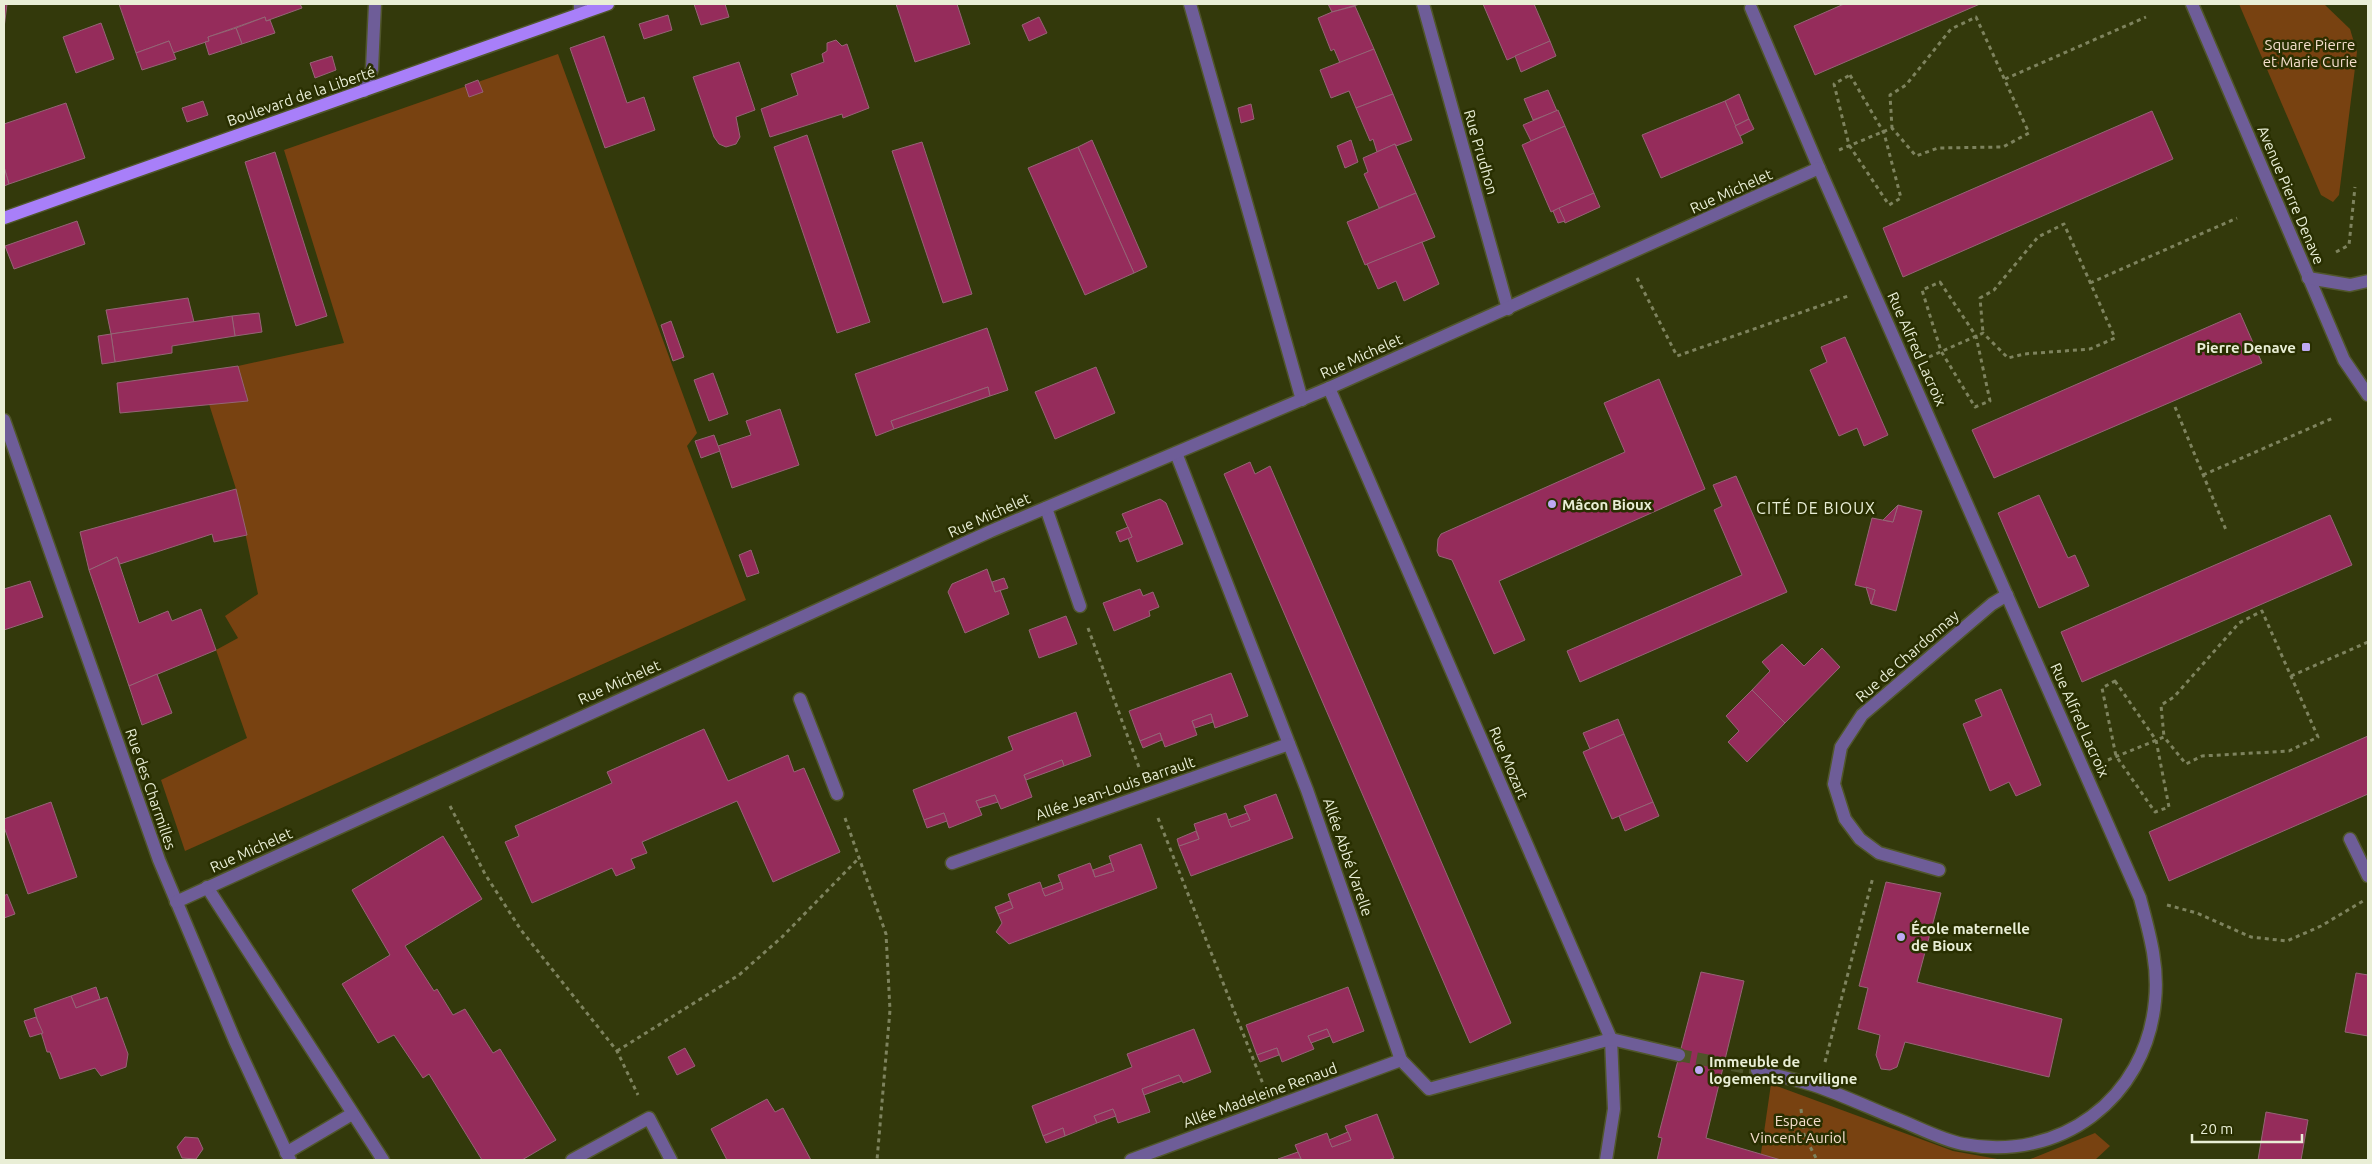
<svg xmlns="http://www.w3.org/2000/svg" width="2372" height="1164" viewBox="0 0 2372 1164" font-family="Ubuntu,sans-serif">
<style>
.green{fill:#784211}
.building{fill:#952c5b;stroke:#956576}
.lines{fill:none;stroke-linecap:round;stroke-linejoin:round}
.minor-tunnel{stroke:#4e5429;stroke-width:12;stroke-dasharray:12 6;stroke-linecap:butt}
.minor-casing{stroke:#50562b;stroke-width:15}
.major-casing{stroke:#50562b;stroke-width:15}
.path{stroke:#7e835e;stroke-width:3;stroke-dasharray:4 4;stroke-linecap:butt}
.minor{stroke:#6e5d98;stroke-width:12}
.major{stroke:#a87ff9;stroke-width:12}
.poi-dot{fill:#bea9f4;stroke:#292f01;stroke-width:2}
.labels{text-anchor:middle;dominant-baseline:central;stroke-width:5;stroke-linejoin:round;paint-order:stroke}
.park-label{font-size:15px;fill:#f6decd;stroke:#292f01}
.street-label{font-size:15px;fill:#e9eed6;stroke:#292f01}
.poi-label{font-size:15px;font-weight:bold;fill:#e9eed6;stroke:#292f01;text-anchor:start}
.neighbourhood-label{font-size:16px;letter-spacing:1px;fill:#e9eed6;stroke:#292f01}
</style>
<rect width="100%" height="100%" fill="#33390b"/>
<!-- green -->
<g class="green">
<path d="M 2239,4 L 2324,4 L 2350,29 L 2357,52 L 2339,195 L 2333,202 L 2321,195 Z"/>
<path d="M 558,54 L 697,433 L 687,446 L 746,600 L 185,851 L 161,780 L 247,738 L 216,650 L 238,638 L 225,616 L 258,594 L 236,489 L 209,404 L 247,401 L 238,366 L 344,343 L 284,150 Z"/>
<path d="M 1771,1084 L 1953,1151 L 2003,1160 L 1760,1160 Z"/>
<path d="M 2095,1133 L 2110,1146 L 2095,1160 L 2028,1160 Z"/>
</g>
<!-- building -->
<g class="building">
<path d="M 4,4 L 7,4 L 4,28 Z"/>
<path d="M 119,4 L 300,4 L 302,8 L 266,21 L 265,17 L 208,37 L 209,41 L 173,53 L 169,41 L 136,53 Z"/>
<path d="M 694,4 L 725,4 L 729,17 L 701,25 Z"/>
<path d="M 896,4 L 957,4 L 970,44 L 915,62 Z"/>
<path d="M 1328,4 L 1360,4 L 1332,12 Z"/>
<path d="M 1483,4 L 1534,4 L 1550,41 L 1507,60 Z"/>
<path d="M 1844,4 L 1980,4 L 1815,75 L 1794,26 Z"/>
<path d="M 1355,6 L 1374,49 L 1340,63 L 1334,49 L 1331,51 L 1318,18 L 1332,12 Z"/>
<path d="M 668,15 L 672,30 L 644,39 L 639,24 Z"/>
<path d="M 265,17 L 266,21 L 270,20 L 275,33 L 242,44 L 236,28 Z"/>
<path d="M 1039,17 L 1047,33 L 1029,41 L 1022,25 Z"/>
<path d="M 101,23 L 114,59 L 76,73 L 63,37 Z"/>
<path d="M 236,28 L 242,44 L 209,55 L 205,42 L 209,41 L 208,37 Z"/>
<path d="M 604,36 L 627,103 L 644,97 L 655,130 L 605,148 L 570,48 Z"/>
<path d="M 836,40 L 842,46 L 847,44 L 869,108 L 843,118 L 842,114 L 770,137 L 761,109 L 798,95 L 791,74 L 824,62 L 822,54 L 827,51 L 827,43 Z"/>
<path d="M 169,41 L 176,59 L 142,70 L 136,53 Z"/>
<path d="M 1550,41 L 1556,56 L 1521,72 L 1515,56 Z"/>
<path d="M 1374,49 L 1393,94 L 1356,108 L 1349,91 L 1331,98 L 1320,70 Z"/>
<path d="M 332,56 L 336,70 L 315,78 L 310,63 Z"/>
<path d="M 739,62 L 755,110 L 736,117 L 740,137 L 736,144 L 726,147 L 719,144 L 714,137 L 693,77 Z"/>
<path d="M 478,80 L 483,92 L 469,97 L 465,85 Z"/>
<path d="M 1548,90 L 1557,111 L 1533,120 L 1524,99 Z"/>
<path d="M 1393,94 L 1412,140 L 1396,146 L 1395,144 L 1377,152 L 1373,139 L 1370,141 L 1356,108 Z"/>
<path d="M 1739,94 L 1749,119 L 1735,126 L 1725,101 Z"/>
<path d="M 203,101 L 208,115 L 187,122 L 182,108 Z"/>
<path d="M 1725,101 L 1743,143 L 1661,178 L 1642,135 Z"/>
<path d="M 66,103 L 85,158 L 9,184 L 4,167 L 4,124 Z"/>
<path d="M 1251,104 L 1254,119 L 1241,123 L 1238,108 Z"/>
<path d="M 1558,110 L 1565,126 L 1531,141 L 1523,125 Z"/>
<path d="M 2152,111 L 2173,159 L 1903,277 L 1883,228 Z"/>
<path d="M 1749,119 L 1754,129 L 1740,136 L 1735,126 Z"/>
<path d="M 1565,126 L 1594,193 L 1551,212 L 1522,145 Z"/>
<path d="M 807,135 L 870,322 L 837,333 L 774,147 Z"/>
<path d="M 1092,140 L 1147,267 L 1134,273 L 1078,147 Z"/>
<path d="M 1351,140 L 1358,162 L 1345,168 L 1337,146 Z"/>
<path d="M 922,142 L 972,294 L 943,303 L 892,151 Z"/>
<path d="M 1395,144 L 1416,193 L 1379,208 L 1364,174 L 1368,172 L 1363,158 Z"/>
<path d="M 1078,147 L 1134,273 L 1085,295 L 1028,168 Z"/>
<path d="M 275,152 L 327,316 L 296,326 L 245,162 Z"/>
<path d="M 4,167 L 9,184 L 4,186 Z"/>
<path d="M 1416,193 L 1435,237 L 1365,265 L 1347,222 Z"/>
<path d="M 1594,193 L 1600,207 L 1565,223 L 1559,208 Z"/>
<path d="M 1559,208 L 1565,221 L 1558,223 L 1553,211 Z"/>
<path d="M 77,221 L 85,244 L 14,269 L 5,246 Z"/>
<path d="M 1422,242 L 1439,284 L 1404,301 L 1396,281 L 1378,289 L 1367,264 Z"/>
<path d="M 188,298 L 194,322 L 111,334 L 106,310 Z"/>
<path d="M 259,313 L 262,332 L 235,336 L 232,316 Z"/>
<path d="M 2240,313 L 2262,363 L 1994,478 L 1972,430 Z"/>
<path d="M 232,316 L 235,336 L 172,346 L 172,353 L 115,362 L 111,334 Z"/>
<path d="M 671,321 L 684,357 L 673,361 L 661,325 Z"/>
<path d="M 987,328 L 1008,390 L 990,396 L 988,387 L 891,421 L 894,429 L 876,436 L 855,374 Z"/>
<path d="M 111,334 L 115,362 L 102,364 L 98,336 Z"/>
<path d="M 1845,337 L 1888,435 L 1864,446 L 1857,428 L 1839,436 L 1810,370 L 1827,362 L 1821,347 Z"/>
<path d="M 238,366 L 248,401 L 120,413 L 117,383 Z"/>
<path d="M 1096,367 L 1115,413 L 1055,439 L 1035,392 Z"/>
<path d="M 713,373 L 728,414 L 709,421 L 694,380 Z"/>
<path d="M 1659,379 L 1705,489 L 1499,581 L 1525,640 L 1494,654 L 1452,560 L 1439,556 L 1437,551 L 1438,539 L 1441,534 L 1625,452 L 1604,403 Z"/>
<path d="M 988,387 L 990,396 L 894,429 L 891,421 Z"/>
<path d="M 780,409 L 799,465 L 732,488 L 718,446 L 751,435 L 746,421 Z"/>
<path d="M 714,435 L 720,451 L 701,458 L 695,441 Z"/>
<path d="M 1250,462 L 1255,474 L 1270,466 L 1511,1023 L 1470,1043 L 1224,474 Z"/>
<path d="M 1736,476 L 1787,592 L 1580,682 L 1567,651 L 1742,575 L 1714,510 L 1722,506 L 1713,485 Z"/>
<path d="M 236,489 L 247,535 L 214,542 L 212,534 L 120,564 L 117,557 L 89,570 L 80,532 Z"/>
<path d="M 2039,495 L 2068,558 L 2075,555 L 2089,586 L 2039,608 L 1998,513 Z"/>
<path d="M 1160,499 L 1166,503 L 1183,544 L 1137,562 L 1128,538 L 1132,537 L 1122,514 Z"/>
<path d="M 1898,505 L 1922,511 L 1896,611 L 1871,604 L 1875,590 L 1855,585 L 1872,518 L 1893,522 Z"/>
<path d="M 1898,505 L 1893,522 L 1883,520 Z"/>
<path d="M 2330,515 L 2352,565 L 2082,682 L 2061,632 Z"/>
<path d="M 1128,527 L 1132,537 L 1120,542 L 1116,532 Z"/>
<path d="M 751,550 L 759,573 L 747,577 L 739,555 Z"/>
<path d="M 117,557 L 139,623 L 168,611 L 172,621 L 201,609 L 216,650 L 129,686 L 89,570 Z"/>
<path d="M 987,569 L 995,592 L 1000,590 L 1009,614 L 965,633 L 948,592 L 952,584 Z"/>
<path d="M 1004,578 L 1008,588 L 995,592 L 992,582 Z"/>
<path d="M 30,581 L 43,617 L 4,630 L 4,589 Z"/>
<path d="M 1866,587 L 1875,590 L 1871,604 Z"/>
<path d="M 1140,589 L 1143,596 L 1153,592 L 1159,607 L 1149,611 L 1150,616 L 1114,631 L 1103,603 Z"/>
<path d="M 1066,616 L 1077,644 L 1039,658 L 1029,630 Z"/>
<path d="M 1782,644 L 1804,666 L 1822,648 L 1840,667 L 1785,723 L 1752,690 L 1770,671 L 1762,662 Z"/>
<path d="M 1231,673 L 1248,716 L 1215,728 L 1211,714 L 1192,721 L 1197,735 L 1165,747 L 1160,733 L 1140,741 L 1129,711 Z"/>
<path d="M 157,674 L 172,713 L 142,725 L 129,686 Z"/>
<path d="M 2001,689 L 2041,785 L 2016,796 L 2009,782 L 1990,791 L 1963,724 L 1982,716 L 1975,700 Z"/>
<path d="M 1752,690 L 1785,723 L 1747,762 L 1728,742 L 1739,731 L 1726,716 Z"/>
<path d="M 1076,712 L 1091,756 L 1064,766 L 1062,760 L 1024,775 L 1032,797 L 1001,809 L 995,795 L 976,801 L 982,815 L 949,828 L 944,813 L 924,820 L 913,790 L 1013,750 L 1008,737 Z"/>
<path d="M 1211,714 L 1213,722 L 1195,728 L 1192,721 Z"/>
<path d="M 1618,719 L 1624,734 L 1590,749 L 1583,733 Z"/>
<path d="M 704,729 L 728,781 L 788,755 L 794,772 L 804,768 L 840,852 L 773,882 L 737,801 L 642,842 L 647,853 L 631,859 L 635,868 L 616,876 L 612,868 L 532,903 L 505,842 L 519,836 L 515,826 L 612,783 L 607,772 Z"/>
<path d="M 1160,733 L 1162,740 L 1143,748 L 1140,741 Z"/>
<path d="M 1624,734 L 1653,802 L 1612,819 L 1583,752 Z"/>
<path d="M 2368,736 L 2368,794 L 2169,881 L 2149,832 Z"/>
<path d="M 1062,760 L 1064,766 L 1026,780 L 1024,775 Z"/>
<path d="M 1276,794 L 1293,838 L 1191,876 L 1179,846 L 1199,839 L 1194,824 L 1226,813 L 1231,827 L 1250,820 L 1244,806 Z"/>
<path d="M 995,795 L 998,802 L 979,808 L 976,801 Z"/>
<path d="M 51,802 L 77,877 L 28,894 L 4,827 L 4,819 Z"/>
<path d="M 1653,802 L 1659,816 L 1625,831 L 1619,816 Z"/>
<path d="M 944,813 L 947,821 L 927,828 L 924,820 Z"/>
<path d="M 1247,813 L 1250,820 L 1231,827 L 1228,820 Z"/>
<path d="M 1196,831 L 1199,839 L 1179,846 L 1177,839 Z"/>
<path d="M 443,836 L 482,899 L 405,946 L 434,991 L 437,989 L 453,1015 L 465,1009 L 493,1053 L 500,1049 L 556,1140 L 522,1160 L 482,1160 L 429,1074 L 423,1078 L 394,1035 L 378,1043 L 342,984 L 390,955 L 352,890 Z"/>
<path d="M 1141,844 L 1157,888 L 1009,944 L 996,932 L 1002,923 L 998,914 L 1013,908 L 1008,894 L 1040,882 L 1045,896 L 1063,889 L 1058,875 L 1090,863 L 1095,877 L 1114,871 L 1109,856 Z"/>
<path d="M 1111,863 L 1114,871 L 1095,877 L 1093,870 Z"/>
<path d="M 1061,882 L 1063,889 L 1045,896 L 1042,889 Z"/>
<path d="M 1886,882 L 1941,893 L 1917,982 L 2062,1019 L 2049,1077 L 1905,1042 L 1897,1067 L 1890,1070 L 1881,1069 L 1876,1055 L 1880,1035 L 1858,1029 L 1868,988 L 1859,986 Z"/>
<path d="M 7,894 L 15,914 L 4,918 L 4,896 Z"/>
<path d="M 1010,901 L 1013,908 L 998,914 L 995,907 Z"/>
<path d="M 1701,972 L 1744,981 L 1706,1138 L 1781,1160 L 1657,1160 L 1662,1138 L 1658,1137 Z"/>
<path d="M 2356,973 L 2368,975 L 2368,1036 L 2345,1032 Z"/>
<path d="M 96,987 L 100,999 L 76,1008 L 71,996 Z"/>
<path d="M 1348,987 L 1364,1031 L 1333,1043 L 1327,1029 L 1308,1036 L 1314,1049 L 1282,1062 L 1277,1048 L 1257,1055 L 1246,1025 Z"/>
<path d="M 71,996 L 76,1008 L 107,997 L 128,1054 L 126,1067 L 101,1076 L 95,1068 L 60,1079 L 50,1052 L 47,1052 L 34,1009 Z"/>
<path d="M 36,1017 L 43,1033 L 30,1037 L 24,1021 Z"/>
<path d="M 1194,1029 L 1211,1072 L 1183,1083 L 1179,1075 L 1142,1089 L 1150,1112 L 1118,1123 L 1113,1109 L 1094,1116 L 1097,1123 L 1065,1136 L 1063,1128 L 1043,1136 L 1032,1106 L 1132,1067 L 1127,1054 Z"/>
<path d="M 1327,1029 L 1330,1036 L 1311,1043 L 1308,1036 Z"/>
<path d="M 685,1048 L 695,1066 L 677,1075 L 668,1057 Z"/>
<path d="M 1277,1048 L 1279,1055 L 1260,1062 L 1257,1055 Z"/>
<path d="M 1179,1075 L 1182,1081 L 1144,1095 L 1142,1089 Z"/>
<path d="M 767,1099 L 775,1112 L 783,1108 L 811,1160 L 727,1160 L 711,1129 Z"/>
<path d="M 1113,1109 L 1116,1116 L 1097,1123 L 1094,1116 Z"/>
<path d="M 2266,1112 L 2308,1120 L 2301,1160 L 2258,1160 Z"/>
<path d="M 1377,1114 L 1394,1158 L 1388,1160 L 1296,1160 L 1301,1159 L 1295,1145 L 1327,1133 L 1332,1147 L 1351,1140 L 1345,1126 Z"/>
<path d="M 1063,1128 L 1065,1136 L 1046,1143 L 1043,1136 Z"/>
<path d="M 1348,1132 L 1351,1140 L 1332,1147 L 1329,1140 Z"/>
<path d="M 185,1137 L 198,1138 L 203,1149 L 196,1159 L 182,1158 L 177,1147 Z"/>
<path d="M 1298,1152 L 1301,1159 L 1278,1159 Z"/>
</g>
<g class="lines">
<!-- minor-tunnel -->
<path class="minor-tunnel" d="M 1679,1055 L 1757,1070"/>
<defs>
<g id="minor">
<path d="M 1190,4 L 1302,400"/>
<path d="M 1423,4 L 1508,309"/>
<path d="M 2192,4 L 2344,360 L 2368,395"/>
<path d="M 1751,8 L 1819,168 L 2140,898 C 2149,932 2159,965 2155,1001 C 2146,1099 2059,1163 1963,1144 C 1941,1140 1914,1125 1892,1117 C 1868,1107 1844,1096 1819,1087 C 1799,1080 1777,1076 1757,1070"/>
<path d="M 580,14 L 580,4"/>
<path d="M 364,91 L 372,69 L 375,4"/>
<path d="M 2308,278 L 2350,285 L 2368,281"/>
<path d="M 1329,388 L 1611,1039 L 1614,1109 L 1606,1160"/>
<path d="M 4,420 L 159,860 L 235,1041 L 290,1160"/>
<path d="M 1176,453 L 1307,790 L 1401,1060 L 1429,1089 L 1611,1039 L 1679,1055"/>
<path d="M 1046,508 L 1080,606"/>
<path d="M 800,699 L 837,794"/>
<path d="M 2350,839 L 2368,876"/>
<path d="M 952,863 L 1289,744"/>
<path d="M 1939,870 L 1879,853 L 1860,839 L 1845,819 L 1834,784 L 1841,747 L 1862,715 L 1992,604 L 2007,595"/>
<path d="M 207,887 L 383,1160"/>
<path d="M 176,902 L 991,531 L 1329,388 L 1819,168"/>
<path d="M 286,1153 L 352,1114"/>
<path d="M 572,1160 L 649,1118 L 671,1160"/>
<path d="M 1131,1160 L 1401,1060"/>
</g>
<path id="major" d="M 4,218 L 608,4"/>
</defs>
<!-- minor casing -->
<use href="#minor" class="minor-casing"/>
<!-- major casing -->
<use href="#major" class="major-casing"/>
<!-- path -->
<g class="path">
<path d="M 1850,75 L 1884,133 L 1901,198 L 1889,205 L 1849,145 L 1834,84 Z"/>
<path d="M 2005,79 L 2146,17"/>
<path d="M 1839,150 L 1892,128 L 1916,156 L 1938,148 L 2003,147 L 2029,133 L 1976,17 L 1951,29 L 1906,85 L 1890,95 L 1892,128"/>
<path d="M 2336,252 L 2349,245 L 2355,187"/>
<path d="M 1637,278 L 1677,356 L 1848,296"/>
<path d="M 1940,282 L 1976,336 L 1990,401 L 1975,407 L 1941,351 L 1922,290 Z"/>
<path d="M 2090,283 L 2237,218"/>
<path d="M 1929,357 L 1983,333 L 2008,358 L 2024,354 L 2090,349 L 2115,338 L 2064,224 L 2038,237 L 1994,290 L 1980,298 L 1983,333"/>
<path d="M 2175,407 L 2226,530"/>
<path d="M 2203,475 L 2333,418"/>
<path d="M 1088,628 L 1140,770"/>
<path d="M 2291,676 L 2368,642"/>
<path d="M 2115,681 L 2156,740 L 2169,807 L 2155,812 L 2116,756 L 2102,688 Z"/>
<path d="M 2108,760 L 2164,737 L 2186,764 L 2202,756 L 2289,751 L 2318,737 L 2262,611 L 2239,623 L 2174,697 L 2161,705 L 2164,737"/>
<path d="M 450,806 L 485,874 L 521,930 L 617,1051 L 638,1095"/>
<path d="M 845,818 L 886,934 L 890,1010 L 877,1160"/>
<path d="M 1158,818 L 1263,1084"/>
<path d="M 2167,905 L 2197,913 L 2251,937 L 2287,941 L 2321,926 L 2363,901"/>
<path d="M 617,1051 L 739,975 L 782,937 L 859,858"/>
<path d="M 1825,1062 L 1873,877"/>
<path d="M 1801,1109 L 1804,1135 L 1817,1160"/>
</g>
<!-- minor -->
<use href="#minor" class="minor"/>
<!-- major -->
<use href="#major" class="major"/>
</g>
<!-- markers -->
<g class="poi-dot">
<rect x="2301" y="342" width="10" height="10" rx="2.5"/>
<circle cx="1552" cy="504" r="5"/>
<circle cx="1901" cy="937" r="5"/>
<circle cx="1699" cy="1070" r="5"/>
</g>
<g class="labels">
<!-- park labels -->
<g class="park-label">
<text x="2310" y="44">Square Pierre<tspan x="2310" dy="17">et Marie Curie</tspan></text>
<text x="1798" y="1120">Espace<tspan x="1798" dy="17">Vincent Auriol</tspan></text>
</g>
<!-- street labels -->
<g class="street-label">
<text transform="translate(301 96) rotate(-19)">Boulevard de la Liberté</text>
<text transform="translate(1481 152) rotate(74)">Rue Prudhon</text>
<text transform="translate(1731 191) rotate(-24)">Rue Michelet</text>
<text transform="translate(2291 195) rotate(67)">Avenue Pierre Denave</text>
<text transform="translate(1917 349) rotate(66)">Rue Alfred Lacroix</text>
<text transform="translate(1361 356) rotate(-24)">Rue Michelet</text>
<text transform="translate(989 515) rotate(-24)">Rue Michelet</text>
<text transform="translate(1907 656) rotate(-41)">Rue de Chardonnay</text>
<text transform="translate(619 682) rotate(-24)">Rue Michelet</text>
<text transform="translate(2080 720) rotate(66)">Rue Alfred Lacroix</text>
<text transform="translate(1509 763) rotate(67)">Rue Mozart</text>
<text transform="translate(1115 788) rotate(-19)">Allée Jean-Louis Barrault</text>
<text transform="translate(151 789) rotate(71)">Rue des Charmilles</text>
<text transform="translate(251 850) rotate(-24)">Rue Michelet</text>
<text transform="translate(1348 857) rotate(71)">Allée Abbé Varelle</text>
<text transform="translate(1260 1095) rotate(-20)">Allée Madeleine Renaud</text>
</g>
<!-- poi labels -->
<g class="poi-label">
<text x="2296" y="347" text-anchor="end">Pierre Denave</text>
<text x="1562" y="504">Mâcon Bioux</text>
<text x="1911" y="928">École maternelle<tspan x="1911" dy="17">de Bioux</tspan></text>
<text x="1709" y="1061">Immeuble de<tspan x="1709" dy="17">logements curviligne</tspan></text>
</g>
<!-- neighbourhood labels -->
<g class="neighbourhood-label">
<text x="1816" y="508">CITÉ DE BIOUX</text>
</g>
</g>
<!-- border -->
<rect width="2372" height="1164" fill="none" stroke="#e9eed6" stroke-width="10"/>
<!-- scale -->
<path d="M2192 1134v8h110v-8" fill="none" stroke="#e9eed6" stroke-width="2.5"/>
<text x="2200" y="1134" font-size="15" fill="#e9eed6" stroke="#292f01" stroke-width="4" paint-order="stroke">20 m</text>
</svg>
